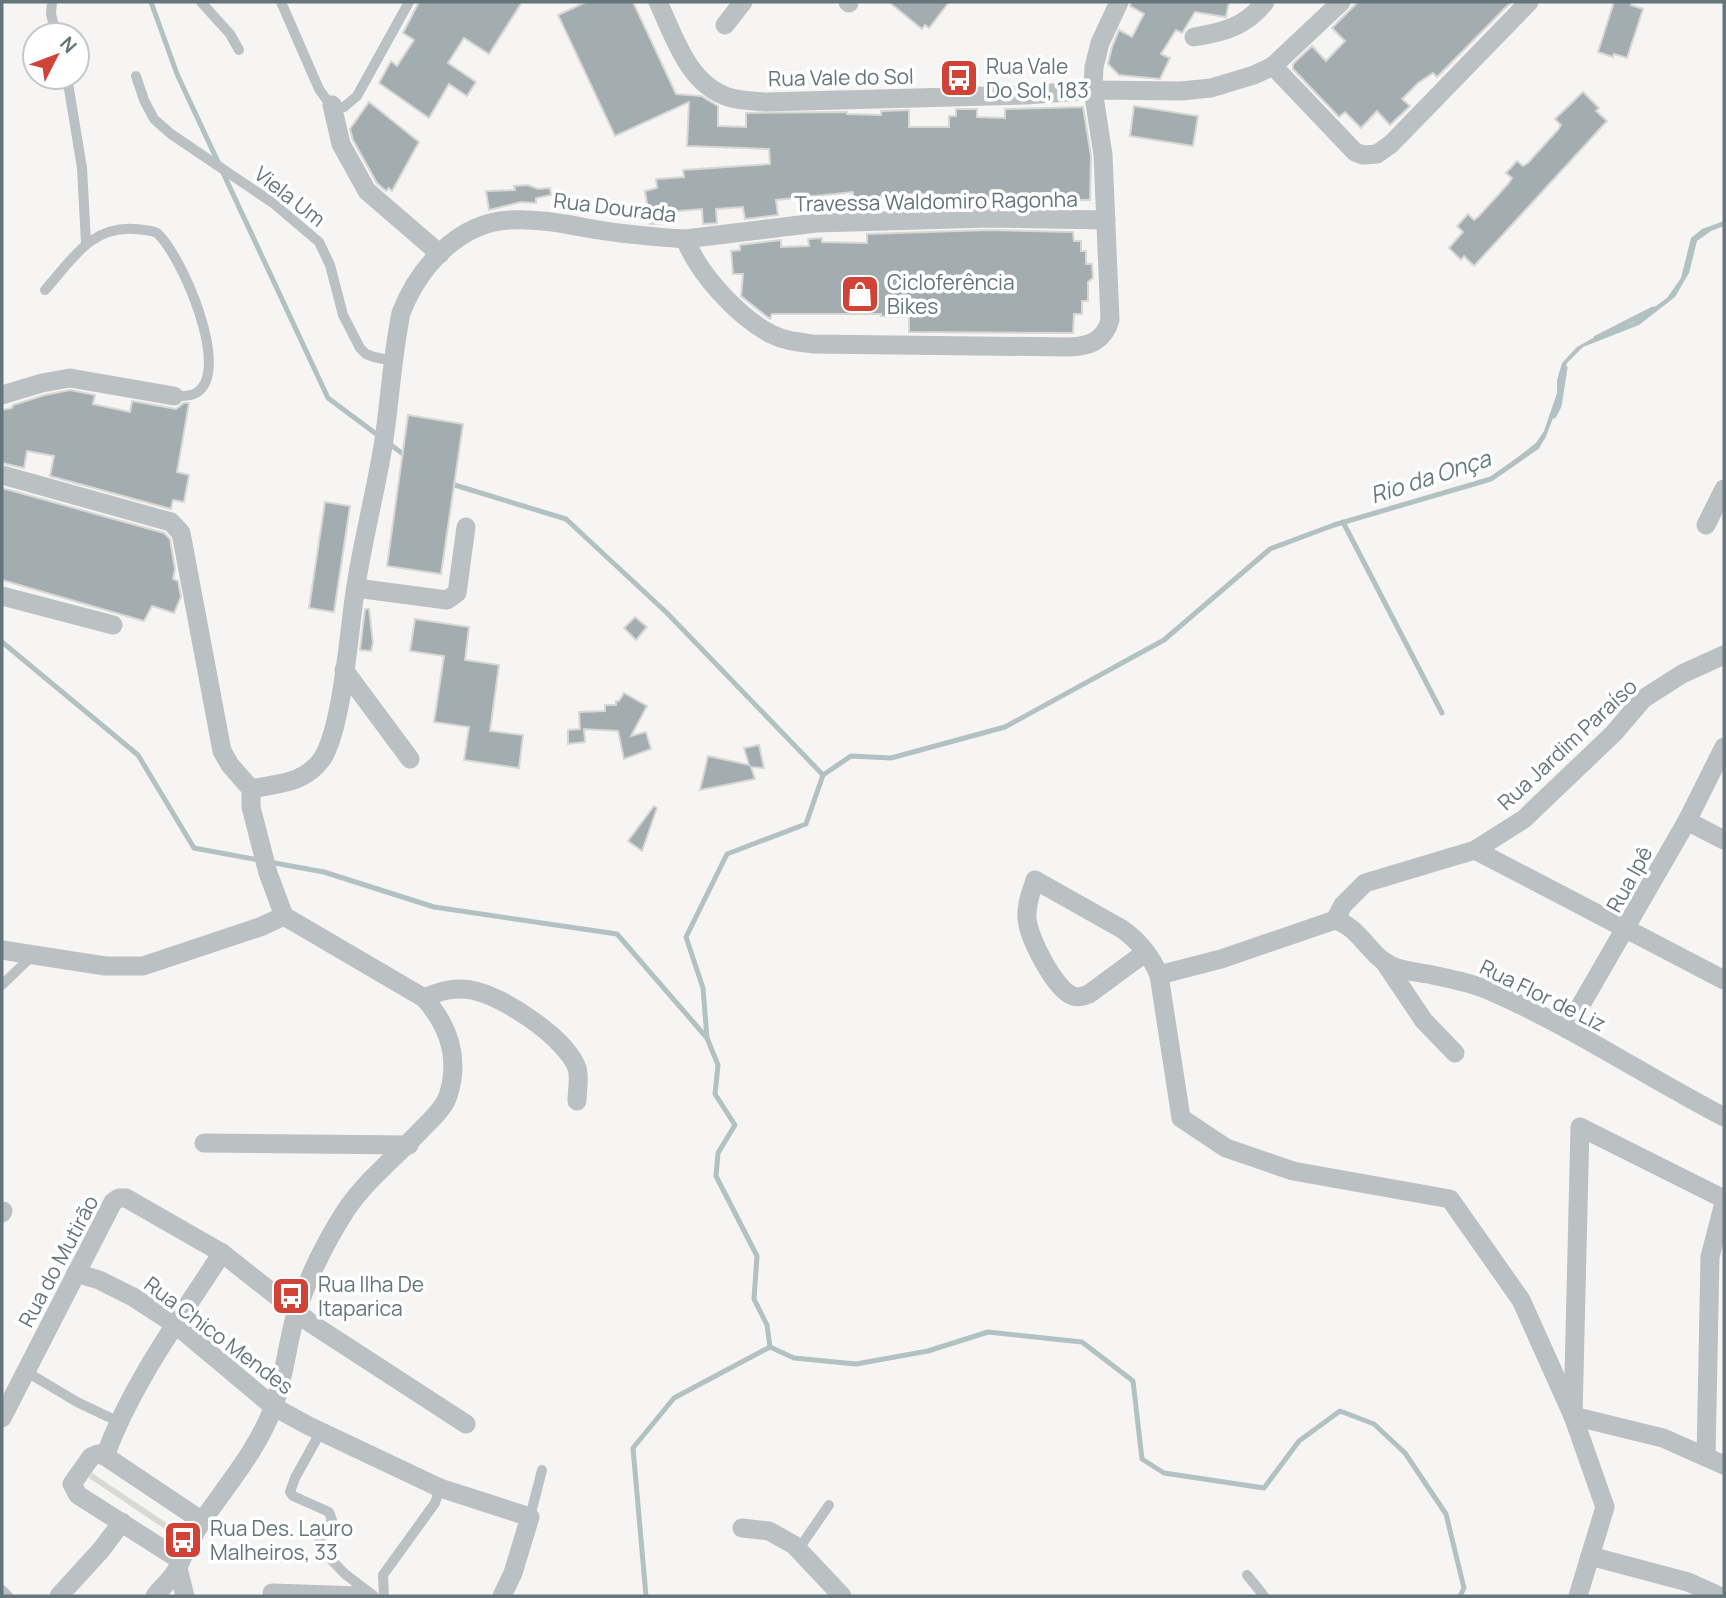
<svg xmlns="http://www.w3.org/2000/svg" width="1726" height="1598" viewBox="0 0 1726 1598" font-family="Manrope,sans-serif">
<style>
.green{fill:#d6dad2}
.water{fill:#b2c1c2}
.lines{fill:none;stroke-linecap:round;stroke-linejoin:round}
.stream{stroke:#b2c1c2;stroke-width:5}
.building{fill:#a3acaf;stroke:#d7d7d5;stroke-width:2}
.lane{stroke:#bbc0c2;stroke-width:10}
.street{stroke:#bbc0c2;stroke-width:19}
.labels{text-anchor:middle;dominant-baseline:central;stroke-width:7;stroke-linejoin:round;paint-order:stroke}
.poi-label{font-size:21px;fill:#64757b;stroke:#fff;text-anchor:start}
.street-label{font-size:21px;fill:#64757b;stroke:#fff}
.water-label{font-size:23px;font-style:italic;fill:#637b7d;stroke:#fff}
</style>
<rect width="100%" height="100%" fill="#f6f5f3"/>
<!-- green -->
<path class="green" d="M 92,1473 L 171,1526 L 175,1530 L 172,1534 L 89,1478 Z"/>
<!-- water -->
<path class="water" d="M 1724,221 L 1724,226 L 1711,231 L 1697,241 L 1689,273 L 1675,297 L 1639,325 L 1583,347 L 1567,363 L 1562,379 L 1563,392 L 1545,439 L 1491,478 L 1536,443 L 1544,431 L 1557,393 L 1557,380 L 1562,363 L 1577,347 L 1593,338 L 1632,323 L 1667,298 L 1681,278 L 1691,238 L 1702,229 Z"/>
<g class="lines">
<!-- stream -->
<g class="stream">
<path d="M 151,2 L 177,74 L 328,398 L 379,436"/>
<path d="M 1596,338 L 1653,309"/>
<path d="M 1554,416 L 1559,406 L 1565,368"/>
<path d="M 387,442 L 407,457"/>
<path d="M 448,483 L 566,519 L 667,613 L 823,775"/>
<path d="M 1343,522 L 1442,713"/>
<path d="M 2,642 L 138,755 L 194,848 L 259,860"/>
<path d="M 823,775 L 806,824 L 727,854 L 686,937 L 703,988 L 707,1038 L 718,1065 L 715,1094 L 735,1125 L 718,1153 L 716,1176 L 757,1256 L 754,1299 L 767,1325 L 770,1347 L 794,1358 L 856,1364 L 928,1351 L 988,1332 L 1082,1342 L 1133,1381 L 1142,1459 L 1164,1473 L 1264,1488 L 1299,1441 L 1340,1411 L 1374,1424 L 1405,1453 L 1446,1514 L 1464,1588 L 1460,1596"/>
<path d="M 823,775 L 851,756 L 891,758 L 1005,727 L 1164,640 L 1270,549 L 1334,525 L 1491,479 L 1537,447 L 1541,440"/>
<path d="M 269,862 L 324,872 L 434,907 L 617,934 L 707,1038"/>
<path d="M 646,1596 L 633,1448 L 674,1398 L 770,1347"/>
</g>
</g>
<!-- building -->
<g class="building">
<path d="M 419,2 L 522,2 L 489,54 L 464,38 L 448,63 L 476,82 L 467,96 L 449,84 L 429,118 L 379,83 L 391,61 L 397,66 L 414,40 L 403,33 Z"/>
<path d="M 586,2 L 633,2 L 676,94 L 701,96 L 718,106 L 718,126 L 746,127 L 746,113 L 847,112 L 847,114 L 881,115 L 881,111 L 909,110 L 909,127 L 949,127 L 949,116 L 956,116 L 956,109 L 977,109 L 977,117 L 1005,118 L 1005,109 L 1083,107 L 1091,156 L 1090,200 L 1073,200 L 1073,207 L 1060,207 L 1060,193 L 1032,193 L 1030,206 L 935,207 L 935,194 L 894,194 L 894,196 L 881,196 L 880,209 L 853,210 L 853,192 L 776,200 L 778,215 L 745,219 L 743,207 L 716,209 L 717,223 L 703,224 L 702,209 L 668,212 L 669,223 L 650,224 L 645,191 L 657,188 L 656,179 L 684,177 L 683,170 L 770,164 L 769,149 L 687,146 L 689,102 L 615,136 L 558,15 Z"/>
<path d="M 889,2 L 949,2 L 929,28 L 925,25 L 922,29 Z"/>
<path d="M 1131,2 L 1229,2 L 1226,17 L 1195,12 L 1182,33 L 1176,30 L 1161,54 L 1170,58 L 1160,79 L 1119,75 L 1108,64 L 1112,47 L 1119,30 L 1132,37 L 1144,14 L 1130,6 Z"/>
<path d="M 1358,2 L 1511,2 L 1437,77 L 1433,73 L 1418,83 L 1402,99 L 1410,106 L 1390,125 L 1377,111 L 1361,128 L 1345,112 L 1339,117 L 1293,69 L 1293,64 L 1312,46 L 1326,61 L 1345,41 L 1332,28 Z"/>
<path d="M 1614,2 L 1632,2 L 1631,5 L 1643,9 L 1627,58 L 1614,54 L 1613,57 L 1598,52 Z"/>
<path d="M 1583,92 L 1599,108 L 1596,111 L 1607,121 L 1474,266 L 1464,256 L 1461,260 L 1449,248 L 1463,232 L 1457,226 L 1468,214 L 1474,220 L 1479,216 L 1509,183 L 1512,178 L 1506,173 L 1517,161 L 1523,166 L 1528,163 L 1558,130 L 1561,125 L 1555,119 Z"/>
<path d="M 369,102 L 419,142 L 392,191 L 389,188 L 386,191 L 377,183 L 353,140 L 350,129 Z"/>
<path d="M 1134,106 L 1198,116 L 1193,146 L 1130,136 Z"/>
<path d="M 528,185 L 538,189 L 550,188 L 551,195 L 536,198 L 536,203 L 521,202 L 489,210 L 486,191 L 515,190 L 514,186 Z"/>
<path d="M 990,230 L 1073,232 L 1074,241 L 1081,241 L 1081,251 L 1086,251 L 1086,264 L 1092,264 L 1093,278 L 1088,282 L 1088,301 L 1082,301 L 1082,314 L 1074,314 L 1073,333 L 909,332 L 909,317 L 881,316 L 881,314 L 772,314 L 770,319 L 741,296 L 743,274 L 733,274 L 731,251 L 740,250 L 740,245 L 781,240 L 781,247 L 809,246 L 808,239 L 822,238 L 822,242 L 867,243 L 867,234 Z"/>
<path d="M 70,390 L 95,395 L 93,404 L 130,412 L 132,401 L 176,409 L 184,403 L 189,403 L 177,472 L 189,475 L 184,502 L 173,500 L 171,509 L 50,476 L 54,456 L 27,451 L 24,468 L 2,463 L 2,410 L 12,408 L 13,405 L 45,395 Z"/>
<path d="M 408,415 L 463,424 L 441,574 L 387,566 Z"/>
<path d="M 2,488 L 164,533 L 170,539 L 175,569 L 173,579 L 178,581 L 181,597 L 174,613 L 152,606 L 144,621 L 2,580 Z"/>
<path d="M 325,502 L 350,506 L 334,612 L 309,608 Z"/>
<path d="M 365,609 L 369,609 L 373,643 L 371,651 L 360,650 Z"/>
<path d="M 635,617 L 647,627 L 636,640 L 624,628 Z"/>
<path d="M 415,619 L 469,627 L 465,660 L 499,665 L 490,731 L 523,735 L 519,768 L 464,760 L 469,727 L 434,722 L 444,656 L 410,651 Z"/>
<path d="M 624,693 L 647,706 L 631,736 L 646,732 L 651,749 L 624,759 L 618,731 L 584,729 L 585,742 L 568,744 L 568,730 L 580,729 L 579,712 L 605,711 L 605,705 L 616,705 L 616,701 L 619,701 Z"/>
<path d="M 759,745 L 764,768 L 751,767 L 755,779 L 700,790 L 708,756 L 749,765 L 744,748 Z"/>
<path d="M 654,806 L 657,808 L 642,851 L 628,841 Z"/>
</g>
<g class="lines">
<!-- lane -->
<g class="lane">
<path d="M 52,2 L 51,14 L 56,35"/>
<path d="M 201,2 L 230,34 L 239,50"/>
<path d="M 281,2 L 319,89 L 326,99 L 338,107 L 344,107 L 357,96 L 409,2"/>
<path d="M 136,76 L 144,100 L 154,119 L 171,134 L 273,203 L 319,242 L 330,265 L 343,315 L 360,348 L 366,354 L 374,357 L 393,361"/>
<path d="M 67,77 L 82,168 L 86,243"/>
<path d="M 45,290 C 72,260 90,226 135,229 C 143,230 150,230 157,233 C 181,254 233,372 196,393 C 189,397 181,396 174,396"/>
<path d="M 2,985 L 33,955"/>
<path d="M 25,1371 L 77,1402 L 119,1422"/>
<path d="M 321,1431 L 295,1478 L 290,1492 L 293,1496 L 329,1512 L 332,1520 L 317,1545 L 345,1574 L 374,1596"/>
<path d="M 530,1517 L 542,1470"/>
<path d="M 798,1550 L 829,1505"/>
<path d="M 1247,1575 L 1264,1596"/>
<path d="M 2,1590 L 8,1596"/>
<path d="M 384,1596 L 383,1575 L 435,1503 L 440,1488"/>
</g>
<!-- street -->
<g class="street">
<path d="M 658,2 C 674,36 688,84 728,97 C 740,101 753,101 766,102 L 1026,95 L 1093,90 L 1181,91 L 1211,88 L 1254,75 L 1273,66 L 1341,2"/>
<path d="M 848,2 L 849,3"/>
<path d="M 725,25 L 743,2"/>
<path d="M 1194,37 C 1224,32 1245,27 1265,2"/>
<path d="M 1273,66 L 1355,152 L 1363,155 L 1377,154 L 1391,144 L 1529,2"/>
<path d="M 332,105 L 341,144 L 367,191 L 440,254"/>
<path d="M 685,239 L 816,223 L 990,218 L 1106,220"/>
<path d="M 2,395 L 42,383 L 70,378 L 174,396"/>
<path d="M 2,475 L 171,522 L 181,533 L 222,751 L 230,765 L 251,789"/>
<path d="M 1706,525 L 1724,489"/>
<path d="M 356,588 L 447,600 L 457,593 L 466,527"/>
<path d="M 2,596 L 113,625"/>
<path d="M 344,670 L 410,759"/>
<path d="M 251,789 C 279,783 304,784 322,759 C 342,729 349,632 355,592 C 362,543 375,495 383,446 C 390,402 392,357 401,313 C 418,269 457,223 509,220 C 540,218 569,225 599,230 C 628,235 656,237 685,239 C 699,274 737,316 771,334 C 785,341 798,342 813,344 L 1070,347 C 1090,346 1104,341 1110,320 L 1103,155 L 1093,90 L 1094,67 L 1100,43 L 1119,2"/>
<path d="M 1687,821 L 1724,840"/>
<path d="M 1475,850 L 1724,980"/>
<path d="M 1335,920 L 1343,905 L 1365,883 L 1475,850 L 1524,819 L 1614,733 L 1643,699 L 1682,674 L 1724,655"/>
<path d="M 2,950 L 105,966 L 143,966 L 260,927 L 284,916"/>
<path d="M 1146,952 L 1089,994 C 1084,996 1079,998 1073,996 C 1055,990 1028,937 1027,918 C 1026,904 1031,893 1035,880 L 1122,929 C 1139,941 1151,956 1159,975 L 1181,1118 L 1226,1148 L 1293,1171 L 1450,1199 L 1521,1300 L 1573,1416 L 1663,1438 L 1724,1465"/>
<path d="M 1385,963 L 1424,1021 L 1455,1053"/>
<path d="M 1159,975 L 1221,959 L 1335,920 C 1360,927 1369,956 1392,966 C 1403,971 1416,972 1428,974 C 1451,979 1473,983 1495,993 C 1574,1028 1647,1077 1724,1117"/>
<path d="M 424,998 C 440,991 454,987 471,990 C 502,995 566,1038 577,1068 C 580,1077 577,1091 577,1101"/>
<path d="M 1567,1029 L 1687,821 L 1724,747"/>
<path d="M 204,1143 L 409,1145"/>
<path d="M 2,1213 L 3,1211"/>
<path d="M 76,1273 L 99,1280 L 133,1297 L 176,1325 L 274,1407 L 309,1426 L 440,1488 L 530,1517 L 513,1573 L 502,1596"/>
<path d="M 2,1418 L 113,1202 L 119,1198 L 126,1198 L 222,1253 L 312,1324 L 466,1424"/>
<path d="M 105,1456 C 132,1383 180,1318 222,1253"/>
<path d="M 1706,1457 L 1710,1257 L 1724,1203"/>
<path d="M 742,1528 L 769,1531 L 794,1545 L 842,1596"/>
<path d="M 1590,1556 L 1688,1582 L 1719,1596"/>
<path d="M 180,1560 L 78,1495 L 72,1484 L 91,1457 L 98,1454 L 105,1456 L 202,1521"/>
<path d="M 178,1568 L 185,1596"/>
<path d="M 272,1593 L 362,1596"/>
<path d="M 59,1596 L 101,1550 L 122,1522"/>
<path d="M 155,1596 C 162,1587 174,1577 178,1567 C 185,1551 193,1535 203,1520 C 227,1485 258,1449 273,1408 C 285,1377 287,1342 297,1310 C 309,1276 326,1241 346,1210 C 367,1179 397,1156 422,1129 C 431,1120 444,1108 448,1096 C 460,1059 449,1026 424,998 L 284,916 L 268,873 L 251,807 L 251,789"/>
<path d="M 1578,1596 L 1605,1507 L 1573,1416 L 1580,1127 L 1724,1199"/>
</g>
</g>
<!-- icons -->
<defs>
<symbol id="bus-square" viewBox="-11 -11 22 22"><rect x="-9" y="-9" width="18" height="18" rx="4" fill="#d14237" stroke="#fff"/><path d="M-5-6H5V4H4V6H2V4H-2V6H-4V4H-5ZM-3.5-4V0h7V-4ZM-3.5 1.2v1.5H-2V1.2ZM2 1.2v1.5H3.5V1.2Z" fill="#fff"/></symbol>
<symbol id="shop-square" viewBox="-11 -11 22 22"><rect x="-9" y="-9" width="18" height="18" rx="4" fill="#d14237" stroke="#fff"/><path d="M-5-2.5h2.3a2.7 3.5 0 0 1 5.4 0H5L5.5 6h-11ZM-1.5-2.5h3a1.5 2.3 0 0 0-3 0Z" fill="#fff"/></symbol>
</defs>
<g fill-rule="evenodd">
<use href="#bus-square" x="937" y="56" width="44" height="44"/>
<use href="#shop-square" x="838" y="272" width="44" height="44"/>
<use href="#bus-square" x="269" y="1274" width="44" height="44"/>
<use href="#bus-square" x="161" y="1518" width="44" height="44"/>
</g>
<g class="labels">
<!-- poi labels -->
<g class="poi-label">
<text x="986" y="66">Rua Vale<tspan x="986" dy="24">Do Sol, 183</tspan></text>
<text x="887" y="282">Cicloferência<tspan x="887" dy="24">Bikes</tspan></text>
<text x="318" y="1284">Rua Ilha De<tspan x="318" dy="24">Itaparica</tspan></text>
<text x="210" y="1528">Rua Des. Lauro<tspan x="210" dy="24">Malheiros, 33</tspan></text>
</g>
<!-- street labels -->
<g class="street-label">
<text transform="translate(841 77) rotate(-1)">Rua Vale do Sol</text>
<text transform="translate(290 196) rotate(38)">Viela Um</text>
<text transform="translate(936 201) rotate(-1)">Travessa Waldomiro Ragonha</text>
<text transform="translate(615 207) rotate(7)">Rua Dourada</text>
<text transform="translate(1567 744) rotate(-43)">Rua Jardim Paraíso</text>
<text transform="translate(1629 879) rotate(-61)">Rua Ipê</text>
<text transform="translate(1543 995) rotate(26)">Rua Flor de Liz</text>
<text transform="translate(58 1261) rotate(-62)">Rua do Mutirão</text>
<text transform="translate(219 1335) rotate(37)">Rua Chico Mendes</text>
</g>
<!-- water labels -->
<g class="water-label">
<text transform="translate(1430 476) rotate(-18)">Rio da Onça</text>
</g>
</g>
<!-- border -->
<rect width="1726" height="1598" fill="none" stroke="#64757b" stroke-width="7"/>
<!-- north arrow -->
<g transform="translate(56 56) rotate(48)"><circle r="33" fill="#ffffff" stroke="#c1c8ca" stroke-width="2"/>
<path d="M0-5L12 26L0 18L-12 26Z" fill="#d14237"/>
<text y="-10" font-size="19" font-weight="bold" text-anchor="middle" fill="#64757b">N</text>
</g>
</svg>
